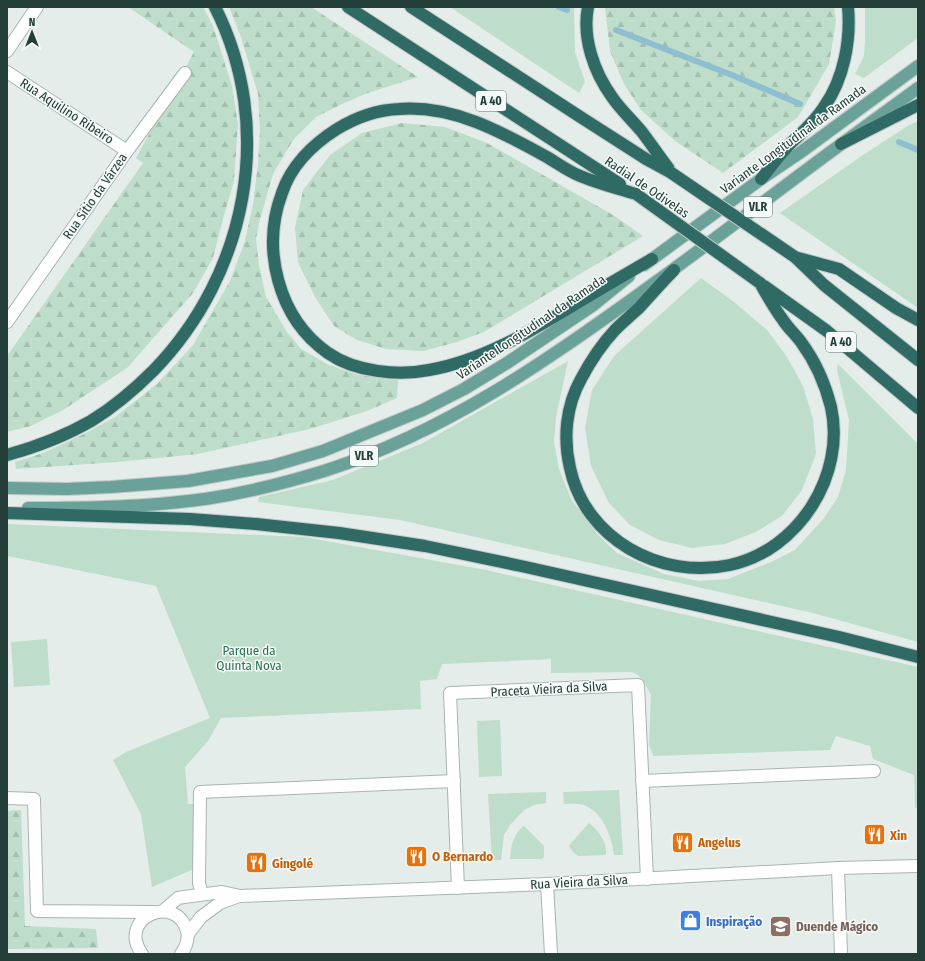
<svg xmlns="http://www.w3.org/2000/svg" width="925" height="961" viewBox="0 0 925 961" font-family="'Fira Sans Condensed',sans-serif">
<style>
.green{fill:#beddca}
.forest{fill:url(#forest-firs)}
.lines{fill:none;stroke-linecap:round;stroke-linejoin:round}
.stream{stroke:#8ebfd0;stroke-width:6}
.street-casing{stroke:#a7b5b2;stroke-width:14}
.primary-casing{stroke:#c2c9c8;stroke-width:14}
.highway-casing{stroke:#c2c9c8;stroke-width:14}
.street{stroke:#fff;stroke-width:12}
.primary{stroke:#6aa199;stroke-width:12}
.highway{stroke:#306a64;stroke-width:12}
.highway-bridge-casing{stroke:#c2c9c8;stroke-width:14;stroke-linecap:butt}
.highway-bridge{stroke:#306a64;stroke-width:12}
.labels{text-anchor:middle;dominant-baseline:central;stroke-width:3;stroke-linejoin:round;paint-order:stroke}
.shield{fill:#f5faf8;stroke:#637673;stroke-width:1}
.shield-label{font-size:12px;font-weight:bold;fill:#243e3a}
.street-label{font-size:13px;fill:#243e3a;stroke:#f5faf8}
.park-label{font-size:13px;fill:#2f7451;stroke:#f5faf8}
.food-label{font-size:13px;font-weight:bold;fill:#c56008;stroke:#f5faf8;text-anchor:start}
.shop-label{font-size:13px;font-weight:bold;fill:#366cbe;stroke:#f5faf8;text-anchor:start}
.education-label{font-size:13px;font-weight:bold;fill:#785e54;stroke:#f5faf8;text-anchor:start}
</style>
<defs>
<pattern id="forest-firs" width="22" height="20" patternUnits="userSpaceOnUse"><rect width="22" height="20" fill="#beddca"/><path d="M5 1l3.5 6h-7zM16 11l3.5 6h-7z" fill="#a3bfae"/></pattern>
</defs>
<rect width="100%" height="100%" fill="#e4edea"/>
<!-- green -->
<g class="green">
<path d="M 450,7 L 574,7 L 575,52 L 585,82 L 579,93 Z"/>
<path d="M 865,7 L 918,7 L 918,38 L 864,78 L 855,74 L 864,56 L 865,40 Z"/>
<path d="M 918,121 L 918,308 L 780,213 L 863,155 L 909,125 Z"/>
<path d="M 701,278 L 734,302 L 767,330 L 787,357 L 803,386 L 813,419 L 816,454 L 802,490 L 782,516 L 756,532 L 725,544 L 692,548 L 659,540 L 630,525 L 609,503 L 591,466 L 585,428 L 592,390 L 614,356 Z"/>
<path d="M 568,361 L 556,417 L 554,442 L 559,469 L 571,499 L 598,535 L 617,553 L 664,574 L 699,581 L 728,579 L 771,562 L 795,550 L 824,518 L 838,497 L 846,470 L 849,420 L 837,370 L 838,364 L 918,444 L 918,642 L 813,613 L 400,520 L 258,502 L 259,497 L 333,480 L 423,443 Z"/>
<path d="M 7,524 L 304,537 L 486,570 L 918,667 L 918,807 L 915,808 L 914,775 L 873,759 L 870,746 L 836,736 L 830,750 L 653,756 L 649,745 L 651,695 L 645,684 L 637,674 L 631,672 L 551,673 L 551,659 L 442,664 L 437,679 L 420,681 L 421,709 L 221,718 L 208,741 L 185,767 L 188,804 L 193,804 L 194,869 L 152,887 L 141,814 L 113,760 L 126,752 L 210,718 L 156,586 L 7,556 Z"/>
<path d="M 47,639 L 50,685 L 14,687 L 11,642 Z"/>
<path d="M 500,720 L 502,776 L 479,777 L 477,721 Z"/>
<path d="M 619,790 L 623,855 L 614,855 C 612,838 604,814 586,806 C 579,803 571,804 564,804 L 563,792 Z"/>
<path d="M 546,792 L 546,803 L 534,805 L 524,810 L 510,825 L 504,835 L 501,860 L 492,860 L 488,794 Z"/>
<path d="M 589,823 C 599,831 607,842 606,855 L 578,856 L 573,852 L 569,846 L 571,843 Z"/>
<path d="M 524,826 L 544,846 L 544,856 L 542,859 L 510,859 C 511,846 513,836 522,827 Z"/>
</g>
<!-- forest -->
<g class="forest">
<path d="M 128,7 L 203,7 L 213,26 L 232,86 L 238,124 L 234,181 L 224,215 L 213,258 L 193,293 L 127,368 L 63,410 L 31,426 L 7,432 L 7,356 L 143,163 L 136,158 L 194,52 Z"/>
<path d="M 229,7 L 311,7 L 418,77 L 365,94 L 340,105 L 316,117 L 293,140 L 273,174 L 259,223 L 256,239 L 259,265 L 266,297 L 287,332 L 301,349 L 329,365 L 358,375 L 398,380 L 397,398 L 367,411 L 310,429 L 198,454 L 118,462 L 16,469 L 15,462 L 43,453 L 82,435 L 115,417 L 157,384 L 193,345 L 230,281 L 245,241 L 253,204 L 258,164 L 260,130 L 258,94 L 241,37 Z"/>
<path d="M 605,7 L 834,7 L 836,21 L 829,64 L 798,117 L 723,173 L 675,141 L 641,110 L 624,84 L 610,51 Z"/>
<path d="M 402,123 L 445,127 L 487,143 L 613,215 L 643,236 L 484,332 L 457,342 L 423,351 L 386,349 L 357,340 L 334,326 L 315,297 L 298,262 L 295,228 L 303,190 L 330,155 L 362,133 Z"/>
<path d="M 21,810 L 25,926 L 96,929 L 98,948 L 7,949 L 7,811 Z"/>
</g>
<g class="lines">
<!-- stream -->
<g class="stream">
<path d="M 559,7 L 567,10"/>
<path d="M 616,30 L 732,75 L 800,104"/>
<path d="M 899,142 L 918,150"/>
</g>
<defs>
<g id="street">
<path d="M 7,51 L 37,7"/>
<path d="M 7,72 L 127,151"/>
<path d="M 7,322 L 127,151 L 185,73"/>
<path d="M 642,781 L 874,771"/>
<path d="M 7,798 L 34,799 L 37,911 L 154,912"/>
<path d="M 838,868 L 841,954"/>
<path d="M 547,884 L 551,954"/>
<path d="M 458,888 L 450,693 L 638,685 L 647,879"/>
<path d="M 202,894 L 199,883 L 200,792 L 454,781"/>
<path d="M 163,911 L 178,898 L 184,897 L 222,892 L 240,896 L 547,884 L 838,868 L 918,866"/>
<path d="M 188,934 L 201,917 L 220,903 L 239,896"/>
<path d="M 142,954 C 116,918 176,892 187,931 C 189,939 186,947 181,954"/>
</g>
<g id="primary">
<path d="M 644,265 L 761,179 L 801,152 L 918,66"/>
<path d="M 7,488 L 67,489 L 111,487 L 188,481 L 272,466 L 323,451 L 423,410 L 464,389 L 507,363 L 592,306 L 629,276"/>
<path d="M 28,508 C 87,508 147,507 205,499 C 245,493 285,483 324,471 C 446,432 550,359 653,284 C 716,239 777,191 840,145 C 866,126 892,107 918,88"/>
</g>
<g id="highway">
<path d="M 348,7 L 620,184"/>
<path d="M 411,7 L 582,118 L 646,159 L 670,172"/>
<path d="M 588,7 C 582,38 594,72 612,97 C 620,109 632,120 642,132 C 651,144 660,157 669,169"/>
<path d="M 841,144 L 918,105"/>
<path d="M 761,179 C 771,167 780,154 791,143 C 803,132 815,121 824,107 C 844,79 851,40 848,7"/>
<path d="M 636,194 C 617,188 596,183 578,175 C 566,170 556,162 545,156 C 500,131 452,105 399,109 C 376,110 355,118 337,129 C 313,144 291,166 282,193 C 261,249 278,318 328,353 C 355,372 398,376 429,370 C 481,361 530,332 574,305 C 600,289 626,274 652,259"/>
<path d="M 795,257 L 824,285 L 918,360"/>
<path d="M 798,258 L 839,269 L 896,308 L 918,320"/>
<path d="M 674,270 C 662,282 651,295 639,308 C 631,315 623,322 615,330 C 602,344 590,362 581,379 C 566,406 563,438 570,468 C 585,539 660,580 730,565 C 799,550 846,475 831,407 C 825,383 815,361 801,342 C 795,334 788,328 783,320 C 774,308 767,295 760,283"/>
<path d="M 764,286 L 827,331 L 918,408"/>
<path d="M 7,455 C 36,447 65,436 91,421 C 114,407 135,389 154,370 C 247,274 276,128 215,7"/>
<path d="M 7,513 L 190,519 L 256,524 L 339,533 L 425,546 L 521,566 L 839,637 L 918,657"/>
</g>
</defs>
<!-- street casing -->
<use href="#street" class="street-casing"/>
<!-- primary casing -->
<use href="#primary" class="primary-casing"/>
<!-- highway casing -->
<use href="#highway" class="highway-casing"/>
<!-- street -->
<use href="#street" class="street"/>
<!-- primary -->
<use href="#primary" class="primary"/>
<!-- highway -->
<use href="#highway" class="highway"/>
<defs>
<g id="highway-bridge">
<path d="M 670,172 L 795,257"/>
<path d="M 636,194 L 760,283"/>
</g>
</defs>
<!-- highway-bridge casing -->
<use href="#highway-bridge" class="highway-bridge-casing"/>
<!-- highway-bridge -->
<use href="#highway-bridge" class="highway-bridge"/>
</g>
<!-- icons -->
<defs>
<symbol id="restaurant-square" viewBox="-11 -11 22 22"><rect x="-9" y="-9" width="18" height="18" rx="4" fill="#e8710a" stroke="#f5faf8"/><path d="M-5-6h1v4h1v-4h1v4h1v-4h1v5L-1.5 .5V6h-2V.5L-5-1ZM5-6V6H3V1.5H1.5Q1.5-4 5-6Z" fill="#fff"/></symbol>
<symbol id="shop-square" viewBox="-11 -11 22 22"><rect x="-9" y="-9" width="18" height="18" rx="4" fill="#3f7fe0" stroke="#f5faf8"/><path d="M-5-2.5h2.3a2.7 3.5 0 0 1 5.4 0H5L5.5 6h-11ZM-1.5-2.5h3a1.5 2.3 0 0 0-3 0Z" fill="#fff"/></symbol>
<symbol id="school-square" viewBox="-11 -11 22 22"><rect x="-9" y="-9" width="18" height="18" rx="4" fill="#8d6e63" stroke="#f5faf8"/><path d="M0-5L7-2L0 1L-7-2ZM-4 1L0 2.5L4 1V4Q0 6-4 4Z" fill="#fff"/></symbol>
</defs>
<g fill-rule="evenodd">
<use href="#restaurant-square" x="862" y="822" width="25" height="25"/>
<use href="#restaurant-square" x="670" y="830" width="25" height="25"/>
<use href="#restaurant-square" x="404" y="844" width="25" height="25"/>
<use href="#restaurant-square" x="244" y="850" width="25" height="25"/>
<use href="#shop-square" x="678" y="908" width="25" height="25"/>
<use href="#school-square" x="768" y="914" width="25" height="25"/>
</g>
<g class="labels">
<!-- shield labels -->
<g class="shield">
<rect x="476" y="91" width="30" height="20" rx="3"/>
<rect x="744" y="197" width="28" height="20" rx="3"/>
<rect x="826" y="332" width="30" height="20" rx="3"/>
<rect x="350" y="446" width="28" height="20" rx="3"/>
</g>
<g class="shield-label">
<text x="491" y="101">A 40</text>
<text x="758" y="207">VLR</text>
<text x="841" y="342">A 40</text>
<text x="364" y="456">VLR</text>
</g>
<!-- street labels -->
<g class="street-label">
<text transform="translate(67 111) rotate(33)">Rua Aquilino Ribeiro</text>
<text transform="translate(793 139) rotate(-36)">Variante Longitudinal da Ramada</text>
<text transform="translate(647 187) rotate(34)">Radial de Odivelas</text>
<text transform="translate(95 196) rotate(-55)">Rua Sítio da Várzea</text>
<text transform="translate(531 327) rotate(-34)">Variante Longitudinal da Ramada</text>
<text transform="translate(549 689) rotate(-3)">Praceta Vieira da Silva</text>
<text transform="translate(579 882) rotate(-3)">Rua Vieira da Silva</text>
</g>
<!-- park labels -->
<g class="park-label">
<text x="249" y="650">Parque da<tspan x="249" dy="15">Quinta Nova</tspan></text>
</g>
<!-- food labels -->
<g class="food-label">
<text x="890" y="835">Xin</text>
<text x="698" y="842">Angelus</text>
<text x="432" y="856">O Bernardo</text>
<text x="272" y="863">Gingolé</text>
</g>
<!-- shop labels -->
<g class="shop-label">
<text x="706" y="921">Inspiração</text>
</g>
<!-- education labels -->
<g class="education-label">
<text x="796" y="926">Duende Mágico</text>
</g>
</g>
<!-- border -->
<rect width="925" height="961" fill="none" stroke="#243e3a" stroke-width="16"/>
<!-- north arrow -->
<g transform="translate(32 32)" stroke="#f5faf8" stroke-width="3" paint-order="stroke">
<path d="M0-3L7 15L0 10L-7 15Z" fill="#243e3a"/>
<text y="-6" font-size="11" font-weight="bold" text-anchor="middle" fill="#243e3a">N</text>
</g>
</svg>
